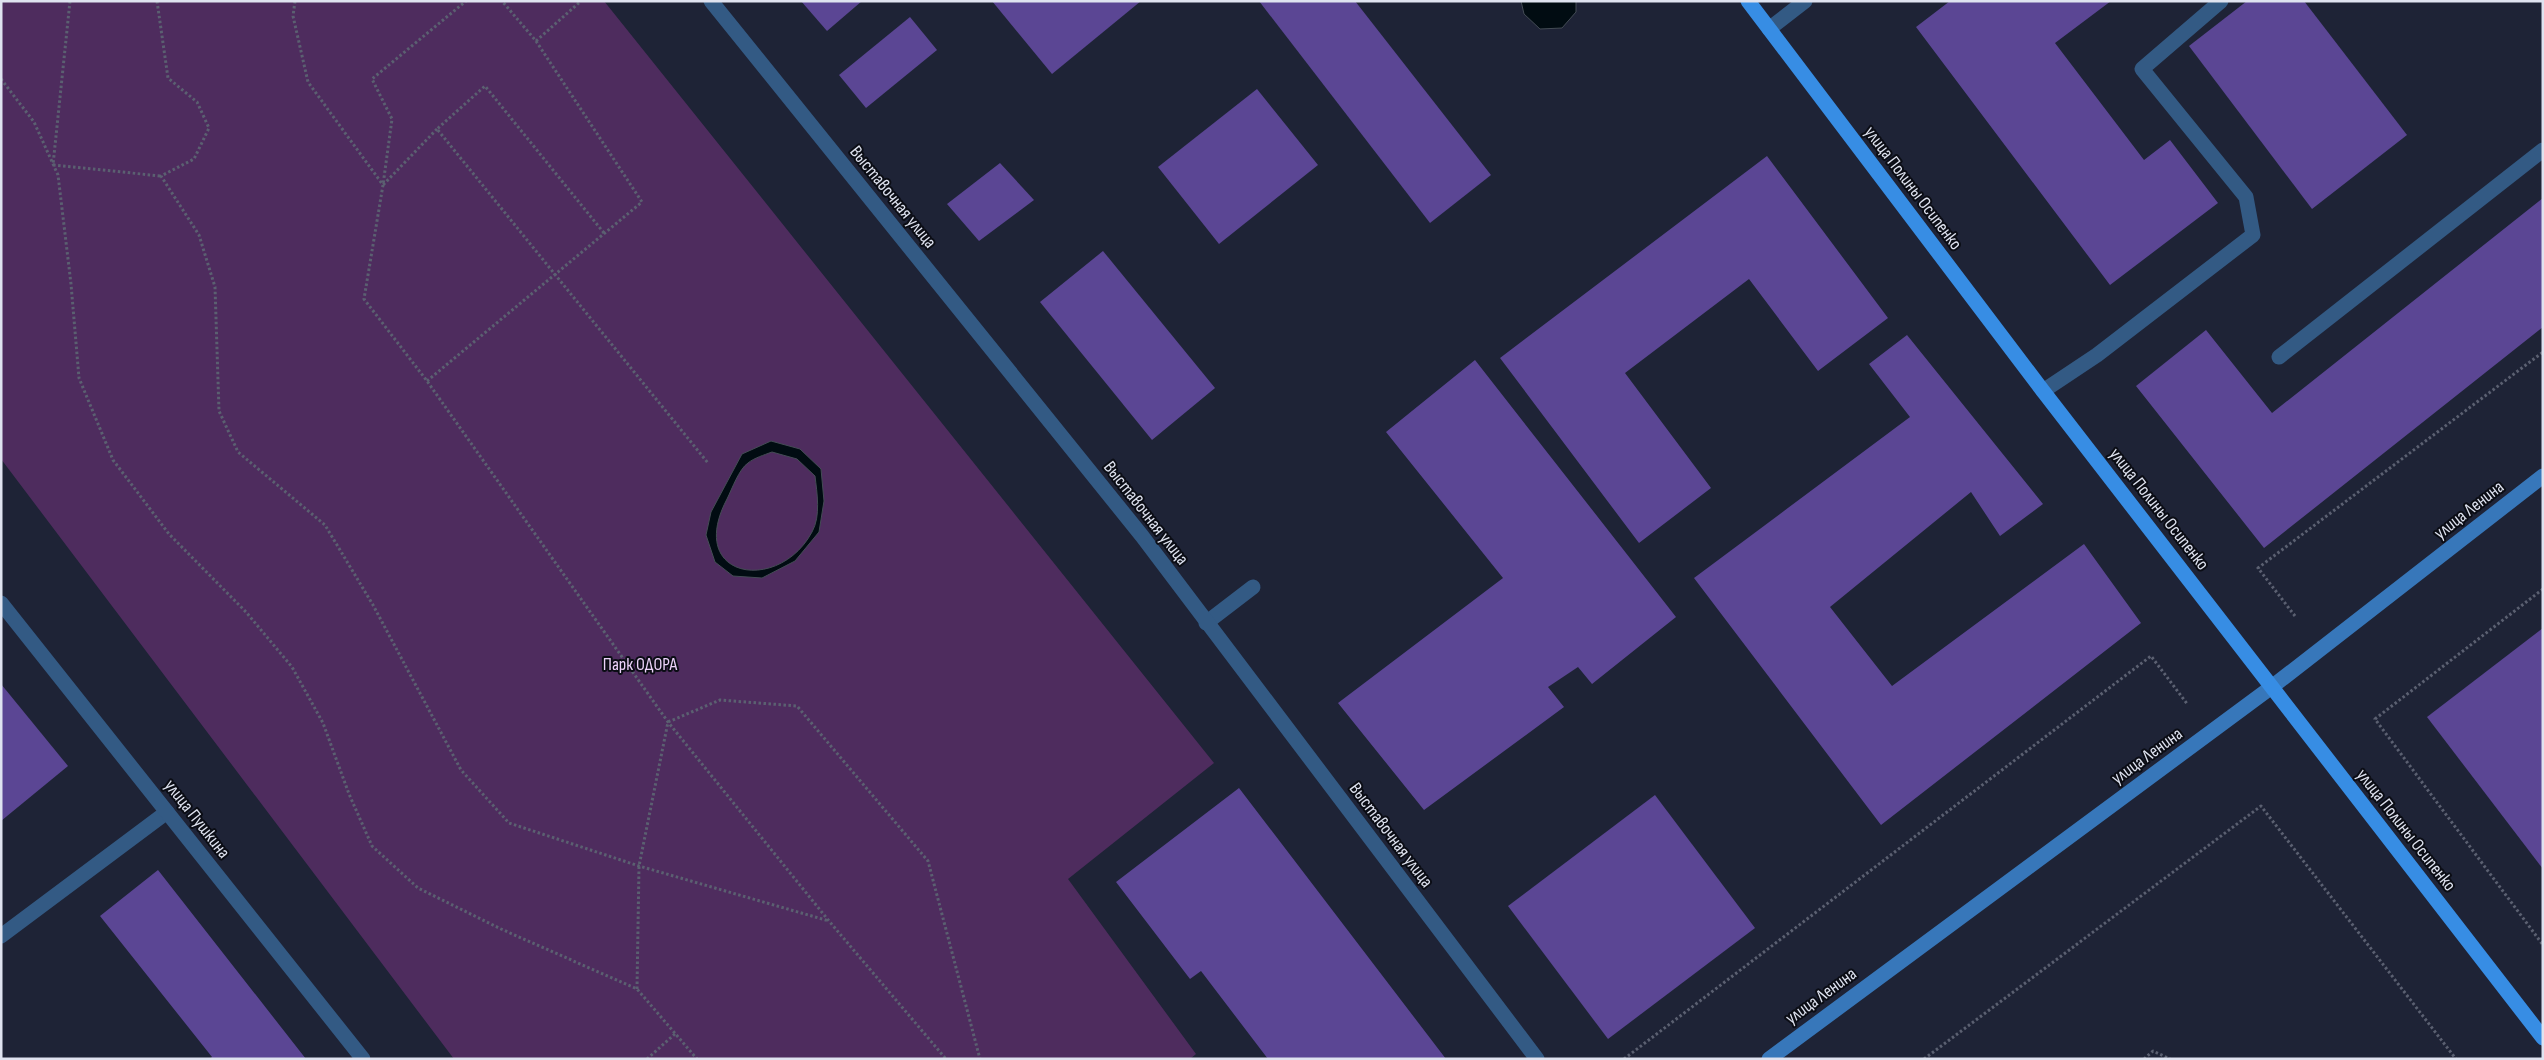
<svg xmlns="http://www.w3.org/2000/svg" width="2544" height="1060" viewBox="0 0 2544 1060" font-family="'Sofia Sans Condensed',sans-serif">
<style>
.green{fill:#4e2c5e}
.water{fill:#010c12;stroke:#444c55;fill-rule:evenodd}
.building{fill:#5b4694}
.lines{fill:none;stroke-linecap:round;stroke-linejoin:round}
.path{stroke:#5b6071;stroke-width:3;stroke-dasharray:2.5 2.5;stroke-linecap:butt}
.lane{stroke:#335a84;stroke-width:15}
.street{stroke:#335a84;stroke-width:15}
.secondary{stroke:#3777ba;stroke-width:15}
.primary{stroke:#378de4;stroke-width:15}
.labels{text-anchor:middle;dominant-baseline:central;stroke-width:4;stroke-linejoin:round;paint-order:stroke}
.street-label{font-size:18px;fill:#dfe3f0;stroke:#0b0d15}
.park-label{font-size:18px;fill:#ecd2fa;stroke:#0b0d15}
</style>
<rect width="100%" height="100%" fill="#1e2336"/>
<!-- green -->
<path class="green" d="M 1,1 L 604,1 L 1214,763 L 1068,879 L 1196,1054 L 1190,1059 L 454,1059 L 1,459 Z"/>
<!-- water -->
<g class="water">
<path d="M 1521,1 L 1576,1 L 1576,12 L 1562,28 L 1540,29 L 1524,14 Z"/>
<path d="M 771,441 L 800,449 L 821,469 L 824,501 L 819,532 L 795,561 L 762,578 L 733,576 L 715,562 L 706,535 L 711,512 L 742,454 ZM 772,452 L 797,459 L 815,476 C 817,493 821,516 812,532 C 779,594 685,579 727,499 C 732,489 739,469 748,463 C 754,458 764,455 772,452 Z"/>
</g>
<!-- building -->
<g class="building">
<path d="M 801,1 L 862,1 L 827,31 Z"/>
<path d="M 992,1 L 1141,1 L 1052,74 Z"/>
<path d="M 1259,1 L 1355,1 L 1491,175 L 1430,223 Z"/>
<path d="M 1950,1 L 2111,1 L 2055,43 L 2144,160 L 2170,140 L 2218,203 L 2110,285 L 1916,27 Z"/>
<path d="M 2247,1 L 2304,1 L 2407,135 L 2312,209 L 2189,46 Z"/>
<path d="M 910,17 L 937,50 L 866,108 L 839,75 Z"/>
<path d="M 1257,89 L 1318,165 L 1219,244 L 1158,167 Z"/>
<path d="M 1767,156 L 1888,318 L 1818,371 L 1749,279 L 1625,373 L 1711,488 L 1639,543 L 1500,358 Z"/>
<path d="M 1000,163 L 1034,200 L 979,241 L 947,204 Z"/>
<path d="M 2543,198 L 2543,327 L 2264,548 L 2136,386 L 2206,330 L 2272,413 Z"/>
<path d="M 1103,251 L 1215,388 L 1152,440 L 1040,302 Z"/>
<path d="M 1907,335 L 2043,504 L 2000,536 L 1971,492 L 1830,607 L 1892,686 L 2084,544 L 2141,623 L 1881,825 L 1694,578 L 1910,417 L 1869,364 Z"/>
<path d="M 1475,360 L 1676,617 L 1592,684 L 1578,667 L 1548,687 L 1564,707 L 1424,810 L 1338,703 L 1503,578 L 1386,432 Z"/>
<path d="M 2543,628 L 2543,869 L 2427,717 Z"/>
<path d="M 1,684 L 68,766 L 1,821 Z"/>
<path d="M 1239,788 L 1446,1059 L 1268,1059 L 1201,971 L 1190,979 L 1116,882 Z"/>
<path d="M 1655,795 L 1755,928 L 1608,1039 L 1508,906 Z"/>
<path d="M 158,870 L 306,1059 L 210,1059 L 212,1057 L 100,916 Z"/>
</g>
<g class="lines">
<!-- path -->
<g class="path">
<path d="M 70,1 L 53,165 L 161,176"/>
<path d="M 157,1 L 168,78 L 197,102 L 209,128 L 194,159 L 161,176 L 199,235 L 215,287 L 219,411 L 238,452 L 325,525 L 373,605 L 461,770 L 509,823 L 639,866 L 829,921"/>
<path d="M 295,1 L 293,16 L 308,82 L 383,185 L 364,299 L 427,381 L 668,722 L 829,921 L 946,1059"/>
<path d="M 536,41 L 581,1"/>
<path d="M 1,79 L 34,122 L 58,175 L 71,284 L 79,378 L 113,460 L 169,534 L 246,612 L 292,667 L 323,723 L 349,794 L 372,846 L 418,888 L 501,929 L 637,989 L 697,1059"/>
<path d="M 437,129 L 383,185 L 392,119 L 372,79 L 466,1"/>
<path d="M 604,233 L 485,86 L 437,129 L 708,463"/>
<path d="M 427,381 L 642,202 L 536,41 L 502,1"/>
<path d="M 2543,589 L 2375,719 L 2543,945"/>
<path d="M 2295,616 L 2258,568 L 2543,352"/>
<path d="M 637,989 L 639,866 L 668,722 L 720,700 L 797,706 L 928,861 L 980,1059"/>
<path d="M 647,1059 L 676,1033"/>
<path d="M 1624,1059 L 2151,656 L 2188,705"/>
<path d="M 1924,1059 L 2261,806 L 2456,1059"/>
<path d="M 2144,1059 L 2153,1051 L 2170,1059"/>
</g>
<!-- lane -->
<g class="lane">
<path d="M 2279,357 L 2543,150"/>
<path d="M 2043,391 L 2097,355 L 2253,235 L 2246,197 L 2142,69 L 2221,1"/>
<path d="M 1206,623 L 1253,587"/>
<path d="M 1,936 L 167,812"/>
</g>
<!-- street -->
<g class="street">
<path d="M 711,1 L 1142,536 L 1537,1059"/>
<path d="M 1769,29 L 1805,1"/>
<path d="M 1,603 L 363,1059"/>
</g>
<!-- secondary -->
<path class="secondary" d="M 1769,1059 L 2273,686 L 2543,476"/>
<!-- primary -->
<path class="primary" d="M 1748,1 L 2043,391 L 2543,1038"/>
</g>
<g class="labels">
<!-- street labels -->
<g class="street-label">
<text transform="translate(1913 188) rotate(53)">улица Полины Осипенко</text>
<text transform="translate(893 197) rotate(51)">Выставочная улица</text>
<text transform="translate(2159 509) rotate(52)">улица Полины Осипенко</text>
<text transform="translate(2469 510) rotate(-38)">улица Ленина</text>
<text transform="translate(1146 513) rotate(52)">Выставочная улица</text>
<text transform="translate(2147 756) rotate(-36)">улица Ленина</text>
<text transform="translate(197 819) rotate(52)">улица Пушкина</text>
<text transform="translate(2406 830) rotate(52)">улица Полины Осипенко</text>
<text transform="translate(1391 835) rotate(53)">Выставочная улица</text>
<text transform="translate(1821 996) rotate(-36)">улица Ленина</text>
</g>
<!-- park labels -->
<g class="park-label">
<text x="640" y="664">Парк ОДОРА</text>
</g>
</g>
<!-- border -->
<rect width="2544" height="1060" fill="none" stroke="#dfe3f0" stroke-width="5"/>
</svg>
